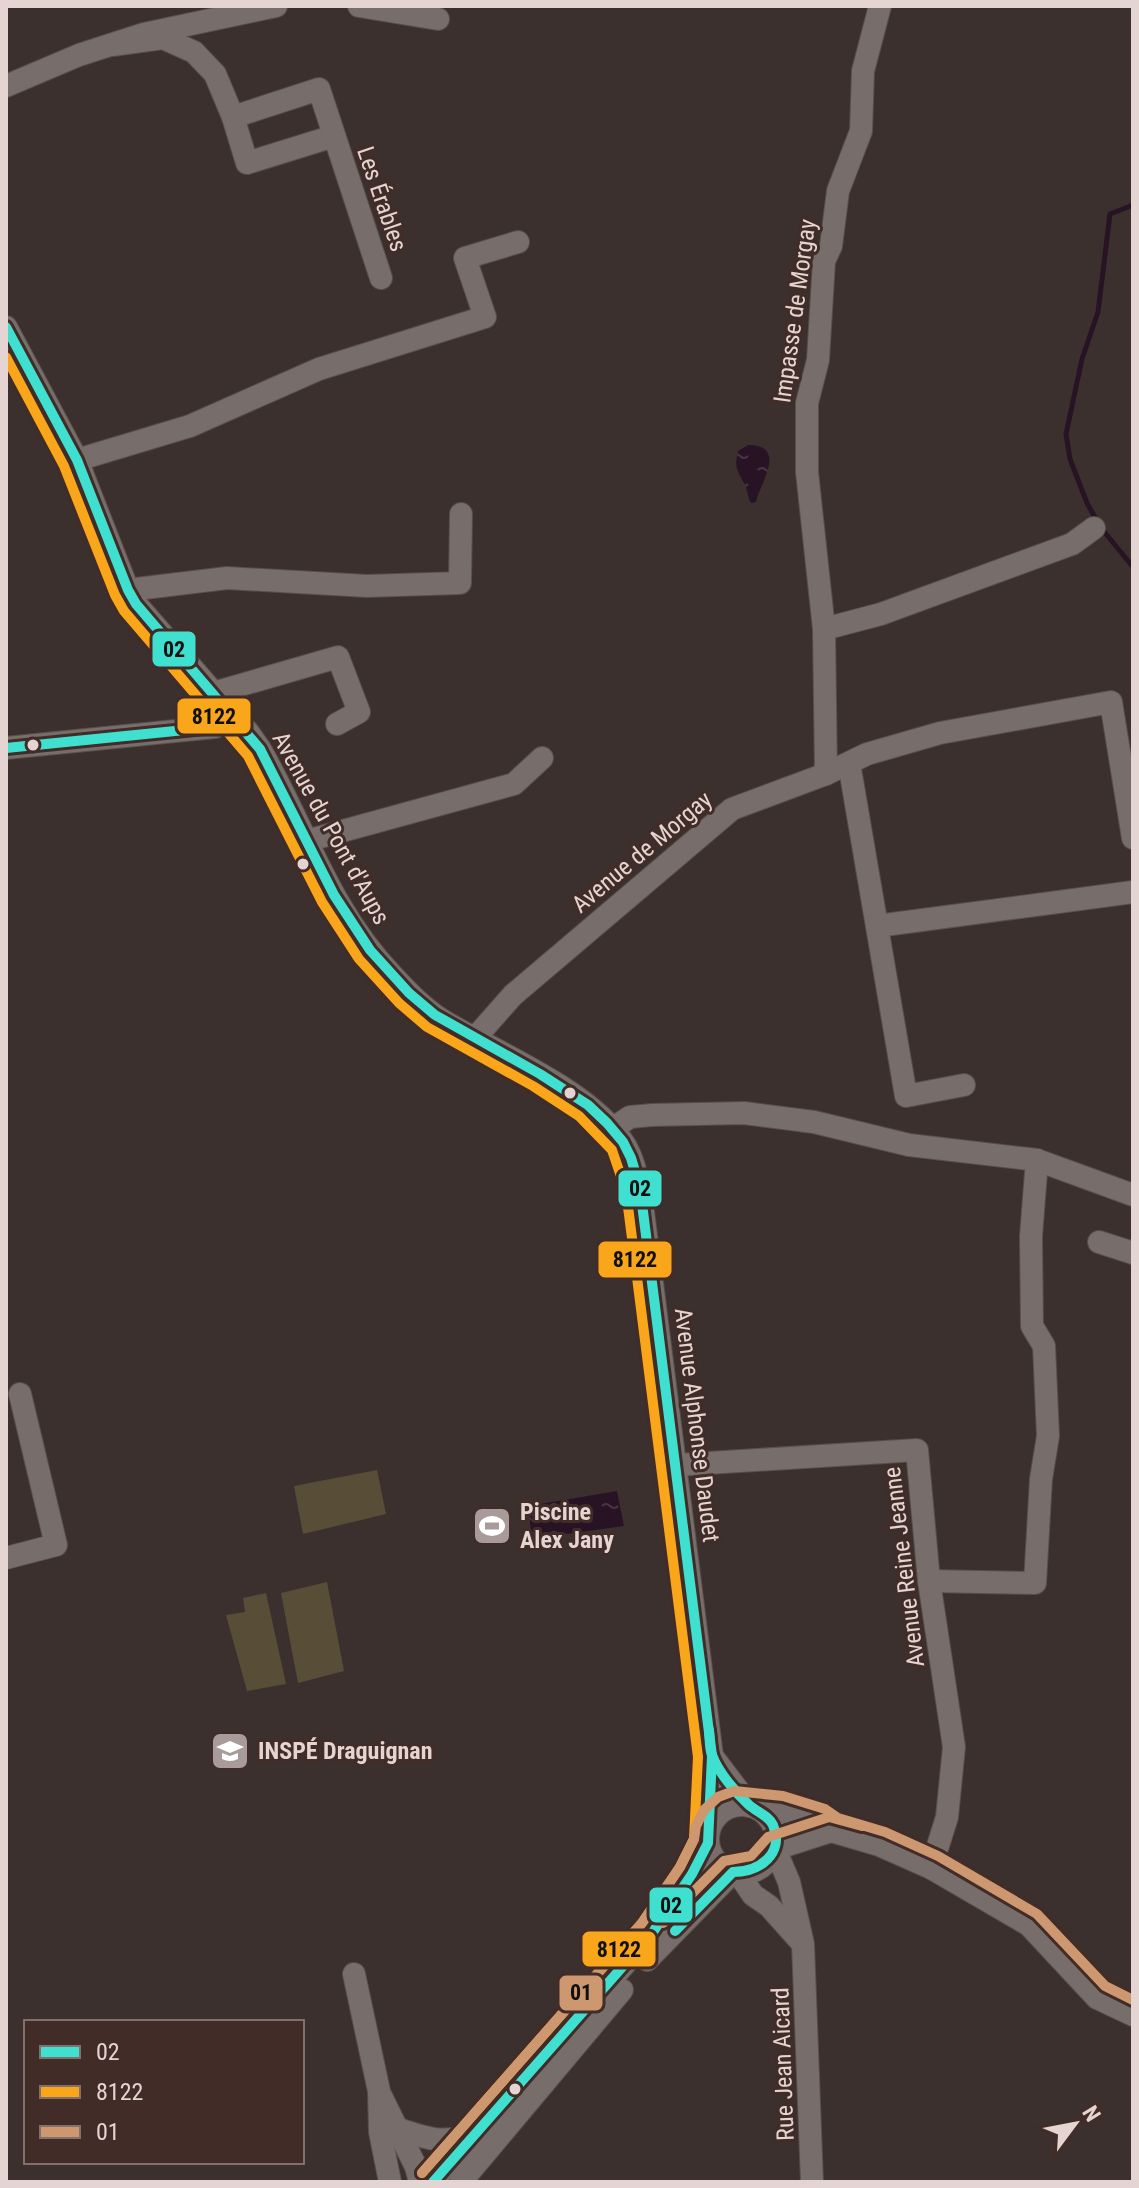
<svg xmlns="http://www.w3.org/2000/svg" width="1139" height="2188" viewBox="0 0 1139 2188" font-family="'Roboto Condensed',sans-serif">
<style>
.green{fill:#584e37}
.water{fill:url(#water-ripples)}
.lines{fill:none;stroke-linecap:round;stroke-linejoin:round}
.stream{stroke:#281325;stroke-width:5}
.minor-casing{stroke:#584e4b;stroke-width:24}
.minor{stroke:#776d6b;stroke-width:22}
.bus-1-casing{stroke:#412c28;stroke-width:16}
.bus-2-casing{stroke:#412c28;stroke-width:16}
.bus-3-casing{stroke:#412c28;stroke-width:16}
.bus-1{stroke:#40e0d0;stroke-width:10}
.bus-2{stroke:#faa61a;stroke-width:10}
.bus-3{stroke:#cd976f;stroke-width:10}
.bus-dot{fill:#e4d5d2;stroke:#412c28;stroke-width:3}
.labels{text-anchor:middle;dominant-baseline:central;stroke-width:6;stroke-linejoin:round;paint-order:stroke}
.street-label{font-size:24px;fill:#e4d5d2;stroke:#412c28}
.poi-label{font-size:24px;font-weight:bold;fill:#e4d5d2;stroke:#412c28;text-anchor:start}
.line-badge{stroke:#412c28;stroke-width:3}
.pale-badge-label{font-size:22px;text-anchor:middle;font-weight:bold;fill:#111}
</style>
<defs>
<pattern id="water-ripples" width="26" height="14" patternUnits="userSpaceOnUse" patternTransform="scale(2)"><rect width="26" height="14" fill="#281325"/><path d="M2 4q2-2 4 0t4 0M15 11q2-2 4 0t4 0" fill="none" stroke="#473444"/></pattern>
</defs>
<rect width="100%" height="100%" fill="#3b302e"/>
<!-- green -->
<g class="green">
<path d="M 377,1470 L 386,1514 L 303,1534 L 294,1486 Z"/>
<path d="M 327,1582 L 344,1671 L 298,1683 L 281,1593 Z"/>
<path d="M 266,1593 L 286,1684 L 247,1691 L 226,1615 L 245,1612 L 243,1598 Z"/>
</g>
<!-- water -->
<g class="water">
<path d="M 748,445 C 789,445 759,485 756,502 L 751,503 C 747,497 748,489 744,483 C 737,470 734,467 738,451 Z"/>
<path d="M 617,1491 L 624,1526 L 532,1539 L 528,1506 Z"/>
</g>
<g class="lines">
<!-- stream -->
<g class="stream">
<path d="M 1097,521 L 1087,503 L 1070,459 L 1066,434 L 1082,359 L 1098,312 L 1110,214 L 1133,205"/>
<path d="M 1102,529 L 1133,567"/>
</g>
<defs>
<g id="minor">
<path d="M 359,6 L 438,19"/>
<path d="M 112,45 L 163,38 L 194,52 L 215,74 L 233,117 L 247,163 L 334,136"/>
<path d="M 6,86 L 79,55 L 144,34 L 276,6"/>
<path d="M 233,117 L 319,89 L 381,278"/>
<path d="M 6,327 L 77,460 L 128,590 L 136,604 L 248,732 L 260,749 C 304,825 329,910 392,975 C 407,991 423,1008 442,1020 C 496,1053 588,1089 623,1142 C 632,1155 636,1173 640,1188 L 712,1756 L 709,1830"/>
<path d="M 77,460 L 190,426 L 319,369 L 485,317 L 465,258 L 518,242"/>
<path d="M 128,590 L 227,578 L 367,586 L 460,583 L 461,514"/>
<path d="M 824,629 L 807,472 L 807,403 L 818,360 L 824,261 L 831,246 L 838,191 L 861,131 L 863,71 L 880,6"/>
<path d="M 213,693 L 338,657 L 359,712 L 337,724"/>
<path d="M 6,748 L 215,727 L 238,720"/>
<path d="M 849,763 L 906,1096 L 964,1085"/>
<path d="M 826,774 L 867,754 L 940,733 L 1111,702 L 1133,838"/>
<path d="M 306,841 L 514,784 L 542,758"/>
<path d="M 877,926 L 1133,892"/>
<path d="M 475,1038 L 513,995 L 732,809 L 826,774 L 824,629 L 881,614 L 1072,544 L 1094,528"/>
<path d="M 612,1129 L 630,1117 L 652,1115 L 744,1113 L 814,1122 L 909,1145 L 1037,1160 L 1133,1195"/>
<path d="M 1099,1242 L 1133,1253"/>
<path d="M 676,1465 L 917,1450 L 929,1581 L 954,1747 L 947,1817 L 931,1868"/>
<path d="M 6,1558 L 56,1545 L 20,1394"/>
<path d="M 929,1581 L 1035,1583 L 1041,1479 L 1048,1436 L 1044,1346 L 1032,1326 L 1031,1236 L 1037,1160"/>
<path d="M 712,1756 L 750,1806"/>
<circle cx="742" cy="1839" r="34"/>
<path d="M 760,1810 L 780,1810 L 821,1822 L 831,1831 L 879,1845 L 931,1868 L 1029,1925 L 1097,1998 L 1133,2015"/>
<path d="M 775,1849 L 789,1882 L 803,1944 L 812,2182"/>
<path d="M 775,1849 L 831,1831"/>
<path d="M 738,1873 L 753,1895 L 769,1906 L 802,1943"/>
<path d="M 647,1960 L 733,1872"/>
<path d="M 354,1974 L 379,2091 L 380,2132 L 390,2182"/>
<path d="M 381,2096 L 416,2167 L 420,2182"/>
<path d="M 398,2129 C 431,2140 440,2143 475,2135"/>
<path d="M 433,2182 L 653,1932 L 692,1874 L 708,1843"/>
<path d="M 461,2182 L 622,1990"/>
</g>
</defs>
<!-- minor casing -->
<use href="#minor" class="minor-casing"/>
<!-- minor -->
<use href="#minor" class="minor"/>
<defs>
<g id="bus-1">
<path d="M 6,327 L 77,460 L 128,590 L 136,604 L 260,749 L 334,895 L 370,950 L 409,993 L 435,1015 L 540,1074 L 588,1105 L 607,1123 L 623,1142 L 631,1158 L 640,1188 L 712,1756 L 708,1843 L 692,1874 L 653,1932 L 433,2182"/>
<path d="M 6,748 L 215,727 L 238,720"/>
<path d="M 675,1931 L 733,1872 C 759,1872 785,1854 773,1825 C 768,1815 757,1812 749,1805 C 736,1793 718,1772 712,1755 C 709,1747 710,1738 709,1730"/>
</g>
<path id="bus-2" d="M 6,357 L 64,466 L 115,595 L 124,611 L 248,756 L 322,902 L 359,959 L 399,1003 L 427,1027 L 533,1086 L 579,1116 L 612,1150 L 626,1191 L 698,1757 L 694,1839 L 680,1867 L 642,1923 L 422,2173"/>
<g id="bus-3">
<path d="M 663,1923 L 724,1861 L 751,1856 L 768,1837 L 829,1817 L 862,1826"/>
<path d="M 422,2173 L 642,1923 L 680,1867 L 694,1839 L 696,1826 L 704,1810 L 718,1797 L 734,1791 L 783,1796 L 825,1809 L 838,1818 L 885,1832 L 938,1856 L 1037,1914 L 1105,1986 L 1133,2000"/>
</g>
</defs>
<!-- bus-1 casing -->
<use href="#bus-1" class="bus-1-casing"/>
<!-- bus-2 casing -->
<use href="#bus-2" class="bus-2-casing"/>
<!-- bus-3 casing -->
<use href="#bus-3" class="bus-3-casing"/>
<!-- bus-1 -->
<use href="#bus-1" class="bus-1"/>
<!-- bus-2 -->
<use href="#bus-2" class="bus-2"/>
<!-- bus-3 -->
<use href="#bus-3" class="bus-3"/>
</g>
<!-- icons -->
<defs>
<symbol id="stadium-square" viewBox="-11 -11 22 22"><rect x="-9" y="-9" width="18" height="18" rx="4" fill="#a99b99" stroke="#412c28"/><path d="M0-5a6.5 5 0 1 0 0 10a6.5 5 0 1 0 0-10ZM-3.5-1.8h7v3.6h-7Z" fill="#fff"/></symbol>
<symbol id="university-square" viewBox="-11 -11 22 22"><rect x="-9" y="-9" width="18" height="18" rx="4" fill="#a99b99" stroke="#412c28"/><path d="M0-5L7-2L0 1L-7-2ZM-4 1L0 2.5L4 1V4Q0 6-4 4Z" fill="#fff"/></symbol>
</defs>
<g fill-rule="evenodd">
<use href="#stadium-square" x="470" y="1504" width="44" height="44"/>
<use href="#university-square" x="208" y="1729" width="44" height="44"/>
</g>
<!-- markers -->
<g class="bus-dot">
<circle cx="33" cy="745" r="7"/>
<circle cx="303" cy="864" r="7"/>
<circle cx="570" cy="1093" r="7"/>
<circle cx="515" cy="2089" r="7"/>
</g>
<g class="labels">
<!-- street labels -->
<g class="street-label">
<text transform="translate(382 199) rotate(71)">Les Érables</text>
<text transform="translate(795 311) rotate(-82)">Impasse de Morgay</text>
<text transform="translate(331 828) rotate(61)">Avenue du Pont d'Aups</text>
<text transform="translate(642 852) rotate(-40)">Avenue de Morgay</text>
<text transform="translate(697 1425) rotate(83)">Avenue Alphonse Daudet</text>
<text transform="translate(904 1567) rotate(-97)">Avenue Reine Jeanne</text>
<text transform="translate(783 2064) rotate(-92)">Rue Jean Aicard</text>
</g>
<!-- poi labels -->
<g class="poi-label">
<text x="520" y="1512">Piscine<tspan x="520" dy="28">Alex Jany</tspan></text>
<text x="258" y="1751">INSPÉ Draguignan</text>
</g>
</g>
<g class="line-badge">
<rect x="151" y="630" width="46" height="38" rx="8" fill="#40e0d0"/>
<rect x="176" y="697" width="76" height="38" rx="8" fill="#faa61a"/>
<rect x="617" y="1169" width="46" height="39" rx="8" fill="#40e0d0"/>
<rect x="597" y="1240" width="76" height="39" rx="8" fill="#faa61a"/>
<rect x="648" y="1886" width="46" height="38" rx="8" fill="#40e0d0"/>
<rect x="581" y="1930" width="76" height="38" rx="8" fill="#faa61a"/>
<rect x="558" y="1974" width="46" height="38" rx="8" fill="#cd976f"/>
</g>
<g class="pale-badge-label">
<text x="174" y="657">02</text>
<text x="214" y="724">8122</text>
<text x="640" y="1196">02</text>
<text x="635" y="1267">8122</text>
<text x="671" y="1913">02</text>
<text x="619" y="1957">8122</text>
<text x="581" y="2000">01</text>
</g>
<!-- border -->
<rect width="1139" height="2188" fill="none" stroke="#e4d5d2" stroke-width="16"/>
<!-- legend -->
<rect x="24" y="2020" width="280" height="144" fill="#412c28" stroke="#82706c" stroke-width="2"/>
<rect x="40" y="2046" width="40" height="12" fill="#40e0d0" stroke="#82706c" stroke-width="2"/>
<text x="96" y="2060" font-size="24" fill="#e4d5d2">02</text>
<rect x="40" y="2086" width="40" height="12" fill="#faa61a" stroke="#82706c" stroke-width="2"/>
<text x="96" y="2100" font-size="24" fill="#e4d5d2">8122</text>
<rect x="40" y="2126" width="40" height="12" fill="#cd976f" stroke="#82706c" stroke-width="2"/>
<text x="96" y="2140" font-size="24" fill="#e4d5d2">01</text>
<!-- north arrow -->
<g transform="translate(1075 2124) rotate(58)" stroke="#412c28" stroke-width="6" paint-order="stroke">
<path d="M0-6L14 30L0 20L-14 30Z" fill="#e4d5d2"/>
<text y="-12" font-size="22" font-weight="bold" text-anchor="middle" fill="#e4d5d2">N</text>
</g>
</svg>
